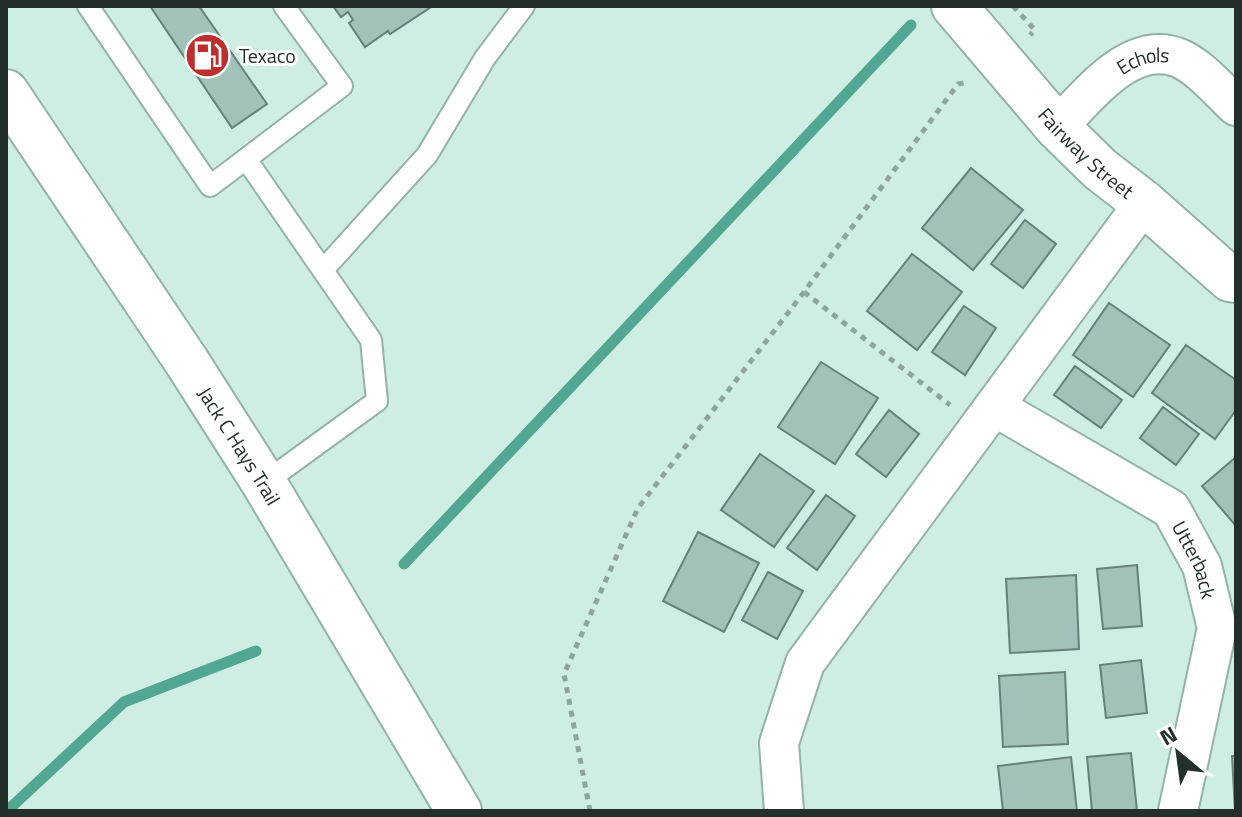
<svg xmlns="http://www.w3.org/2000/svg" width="1242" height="817" viewBox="0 0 1242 817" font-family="'Titillium Web',sans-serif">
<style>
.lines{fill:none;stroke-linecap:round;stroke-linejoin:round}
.stream{stroke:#52a792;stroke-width:11}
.building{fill:#a2c1b8;stroke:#658179;stroke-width:2}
.service-casing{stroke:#94b2a9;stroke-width:24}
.minor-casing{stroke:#94b2a9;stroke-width:42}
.tertiary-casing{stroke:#94b2a9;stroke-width:48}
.secondary-casing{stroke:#94b2a9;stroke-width:48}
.path{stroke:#8ca59d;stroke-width:5;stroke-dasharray:6 6;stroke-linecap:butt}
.service{stroke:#fff;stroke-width:20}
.minor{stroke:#fff;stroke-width:38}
.tertiary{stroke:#fff;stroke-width:44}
.secondary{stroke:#fff;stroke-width:44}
.labels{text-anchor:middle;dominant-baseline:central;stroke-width:6;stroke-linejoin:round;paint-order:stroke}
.poi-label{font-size:20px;fill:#232f2b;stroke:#fff;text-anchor:start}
.street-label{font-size:20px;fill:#232f2b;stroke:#fff}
</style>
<rect width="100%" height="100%" fill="#ceeee4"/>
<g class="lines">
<!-- stream -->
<g class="stream">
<path d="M 404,564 L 911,25"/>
<path d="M 7,811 L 124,702 L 256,651"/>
</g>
</g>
<!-- building -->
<g class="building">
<path d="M 150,6 L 199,6 L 267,104 L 232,128 Z"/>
<path d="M 333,6 L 430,6 L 431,7 L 390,34 L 388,31 L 365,47 L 349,23 L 353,20 L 348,12 L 341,17 Z"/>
<path d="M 971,168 L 1023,210 L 973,270 L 922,228 Z"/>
<path d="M 1025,220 L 1056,244 L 1023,288 L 991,264 Z"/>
<path d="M 912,254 L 962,292 L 917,350 L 867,311 Z"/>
<path d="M 1109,303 L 1170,345 L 1133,397 L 1073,355 Z"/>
<path d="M 964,306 L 996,328 L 965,375 L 932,352 Z"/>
<path d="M 1186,345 L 1236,380 L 1236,410 L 1215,439 L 1152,393 Z"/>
<path d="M 821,362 L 878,398 L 835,464 L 778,427 Z"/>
<path d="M 1075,366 L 1122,400 L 1101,428 L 1054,395 Z"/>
<path d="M 1163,407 L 1199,434 L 1176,465 L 1140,438 Z"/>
<path d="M 889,410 L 919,434 L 886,477 L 856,454 Z"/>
<path d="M 760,454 L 814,491 L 774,547 L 721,510 Z"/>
<path d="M 1236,457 L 1236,526 L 1202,486 Z"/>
<path d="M 826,495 L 855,516 L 817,570 L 787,548 Z"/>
<path d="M 698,532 L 759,563 L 724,632 L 663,601 Z"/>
<path d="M 1137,565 L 1142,626 L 1103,629 L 1097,569 Z"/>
<path d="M 768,572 L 803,591 L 777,639 L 742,620 Z"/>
<path d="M 1076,575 L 1079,649 L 1010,653 L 1006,579 Z"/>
<path d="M 1141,660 L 1147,713 L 1106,718 L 1100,665 Z"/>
<path d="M 1065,672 L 1068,744 L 1003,747 L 999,676 Z"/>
<path d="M 1131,753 L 1137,811 L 1092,811 L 1087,757 Z"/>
<path d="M 1232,756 L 1236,756 L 1236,811 L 1235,811 Z"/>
<path d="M 1071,757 L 1077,811 L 1003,811 L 998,766 Z"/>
</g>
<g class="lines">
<defs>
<g id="service">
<path d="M 88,6 L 210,186 L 246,159 L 371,340 L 377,401 L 264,483"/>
<path d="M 246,159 L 342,86 L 284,6"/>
<path d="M 323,270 L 427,155 L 485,58 L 524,6"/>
</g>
<g id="minor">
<path id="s1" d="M 1057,127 C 1087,98 1130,38 1179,58 C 1200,67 1219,90 1236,106"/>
<path id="s2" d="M 995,407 L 1171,509 L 1202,566 L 1217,628 L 1178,811"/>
<path d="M 784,811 L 779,743 L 805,663 L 1144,203"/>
</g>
<g id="tertiary">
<path id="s3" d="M 954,6 L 1057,127 L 1100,169 L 1144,203 L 1230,279 L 1236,280"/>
</g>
<g id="secondary">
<path id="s4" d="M 6,92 L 187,362 L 264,483 L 459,811"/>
</g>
</defs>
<!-- service casing -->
<use href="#service" class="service-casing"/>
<!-- minor casing -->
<use href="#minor" class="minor-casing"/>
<!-- tertiary casing -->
<use href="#tertiary" class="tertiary-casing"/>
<!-- secondary casing -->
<use href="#secondary" class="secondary-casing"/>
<!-- path -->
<g class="path">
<path d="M 1013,6 L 1035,30 L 1030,35"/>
<path d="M 804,292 L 950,405"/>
<path d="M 590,811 L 564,674 L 638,508 L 804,292 L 958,84 L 969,82"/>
</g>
<!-- service -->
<use href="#service" class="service"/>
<!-- minor -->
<use href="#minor" class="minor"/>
<!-- tertiary -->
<use href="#tertiary" class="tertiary"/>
<!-- secondary -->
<use href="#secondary" class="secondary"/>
</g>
<!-- icons -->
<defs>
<symbol id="fuel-disc" viewBox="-11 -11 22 22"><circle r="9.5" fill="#bd2e2f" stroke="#fff"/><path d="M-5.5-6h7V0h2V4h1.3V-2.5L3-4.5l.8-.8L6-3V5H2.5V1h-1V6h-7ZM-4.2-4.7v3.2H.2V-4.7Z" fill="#fff"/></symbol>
</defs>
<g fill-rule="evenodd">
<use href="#fuel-disc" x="182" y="30" width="51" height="51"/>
</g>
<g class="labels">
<!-- poi labels -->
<g class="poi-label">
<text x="239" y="55">Texaco</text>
</g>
<!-- street labels -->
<g class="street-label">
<text stroke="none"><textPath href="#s1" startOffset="112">Echols</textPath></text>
<text stroke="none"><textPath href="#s3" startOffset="198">Fairway Street</textPath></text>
<text stroke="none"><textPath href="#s4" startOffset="424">Jack C Hays Trail</textPath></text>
<text stroke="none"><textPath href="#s2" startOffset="260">Utterback</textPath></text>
</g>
</g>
<!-- border -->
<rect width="1242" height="817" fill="none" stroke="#232f2b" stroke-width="16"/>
<!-- north arrow -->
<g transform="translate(1178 753) rotate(331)" stroke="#ffffff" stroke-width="6" paint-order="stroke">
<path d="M0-6L14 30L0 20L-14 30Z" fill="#232f2b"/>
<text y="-12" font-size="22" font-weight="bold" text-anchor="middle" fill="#232f2b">N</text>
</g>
</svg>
